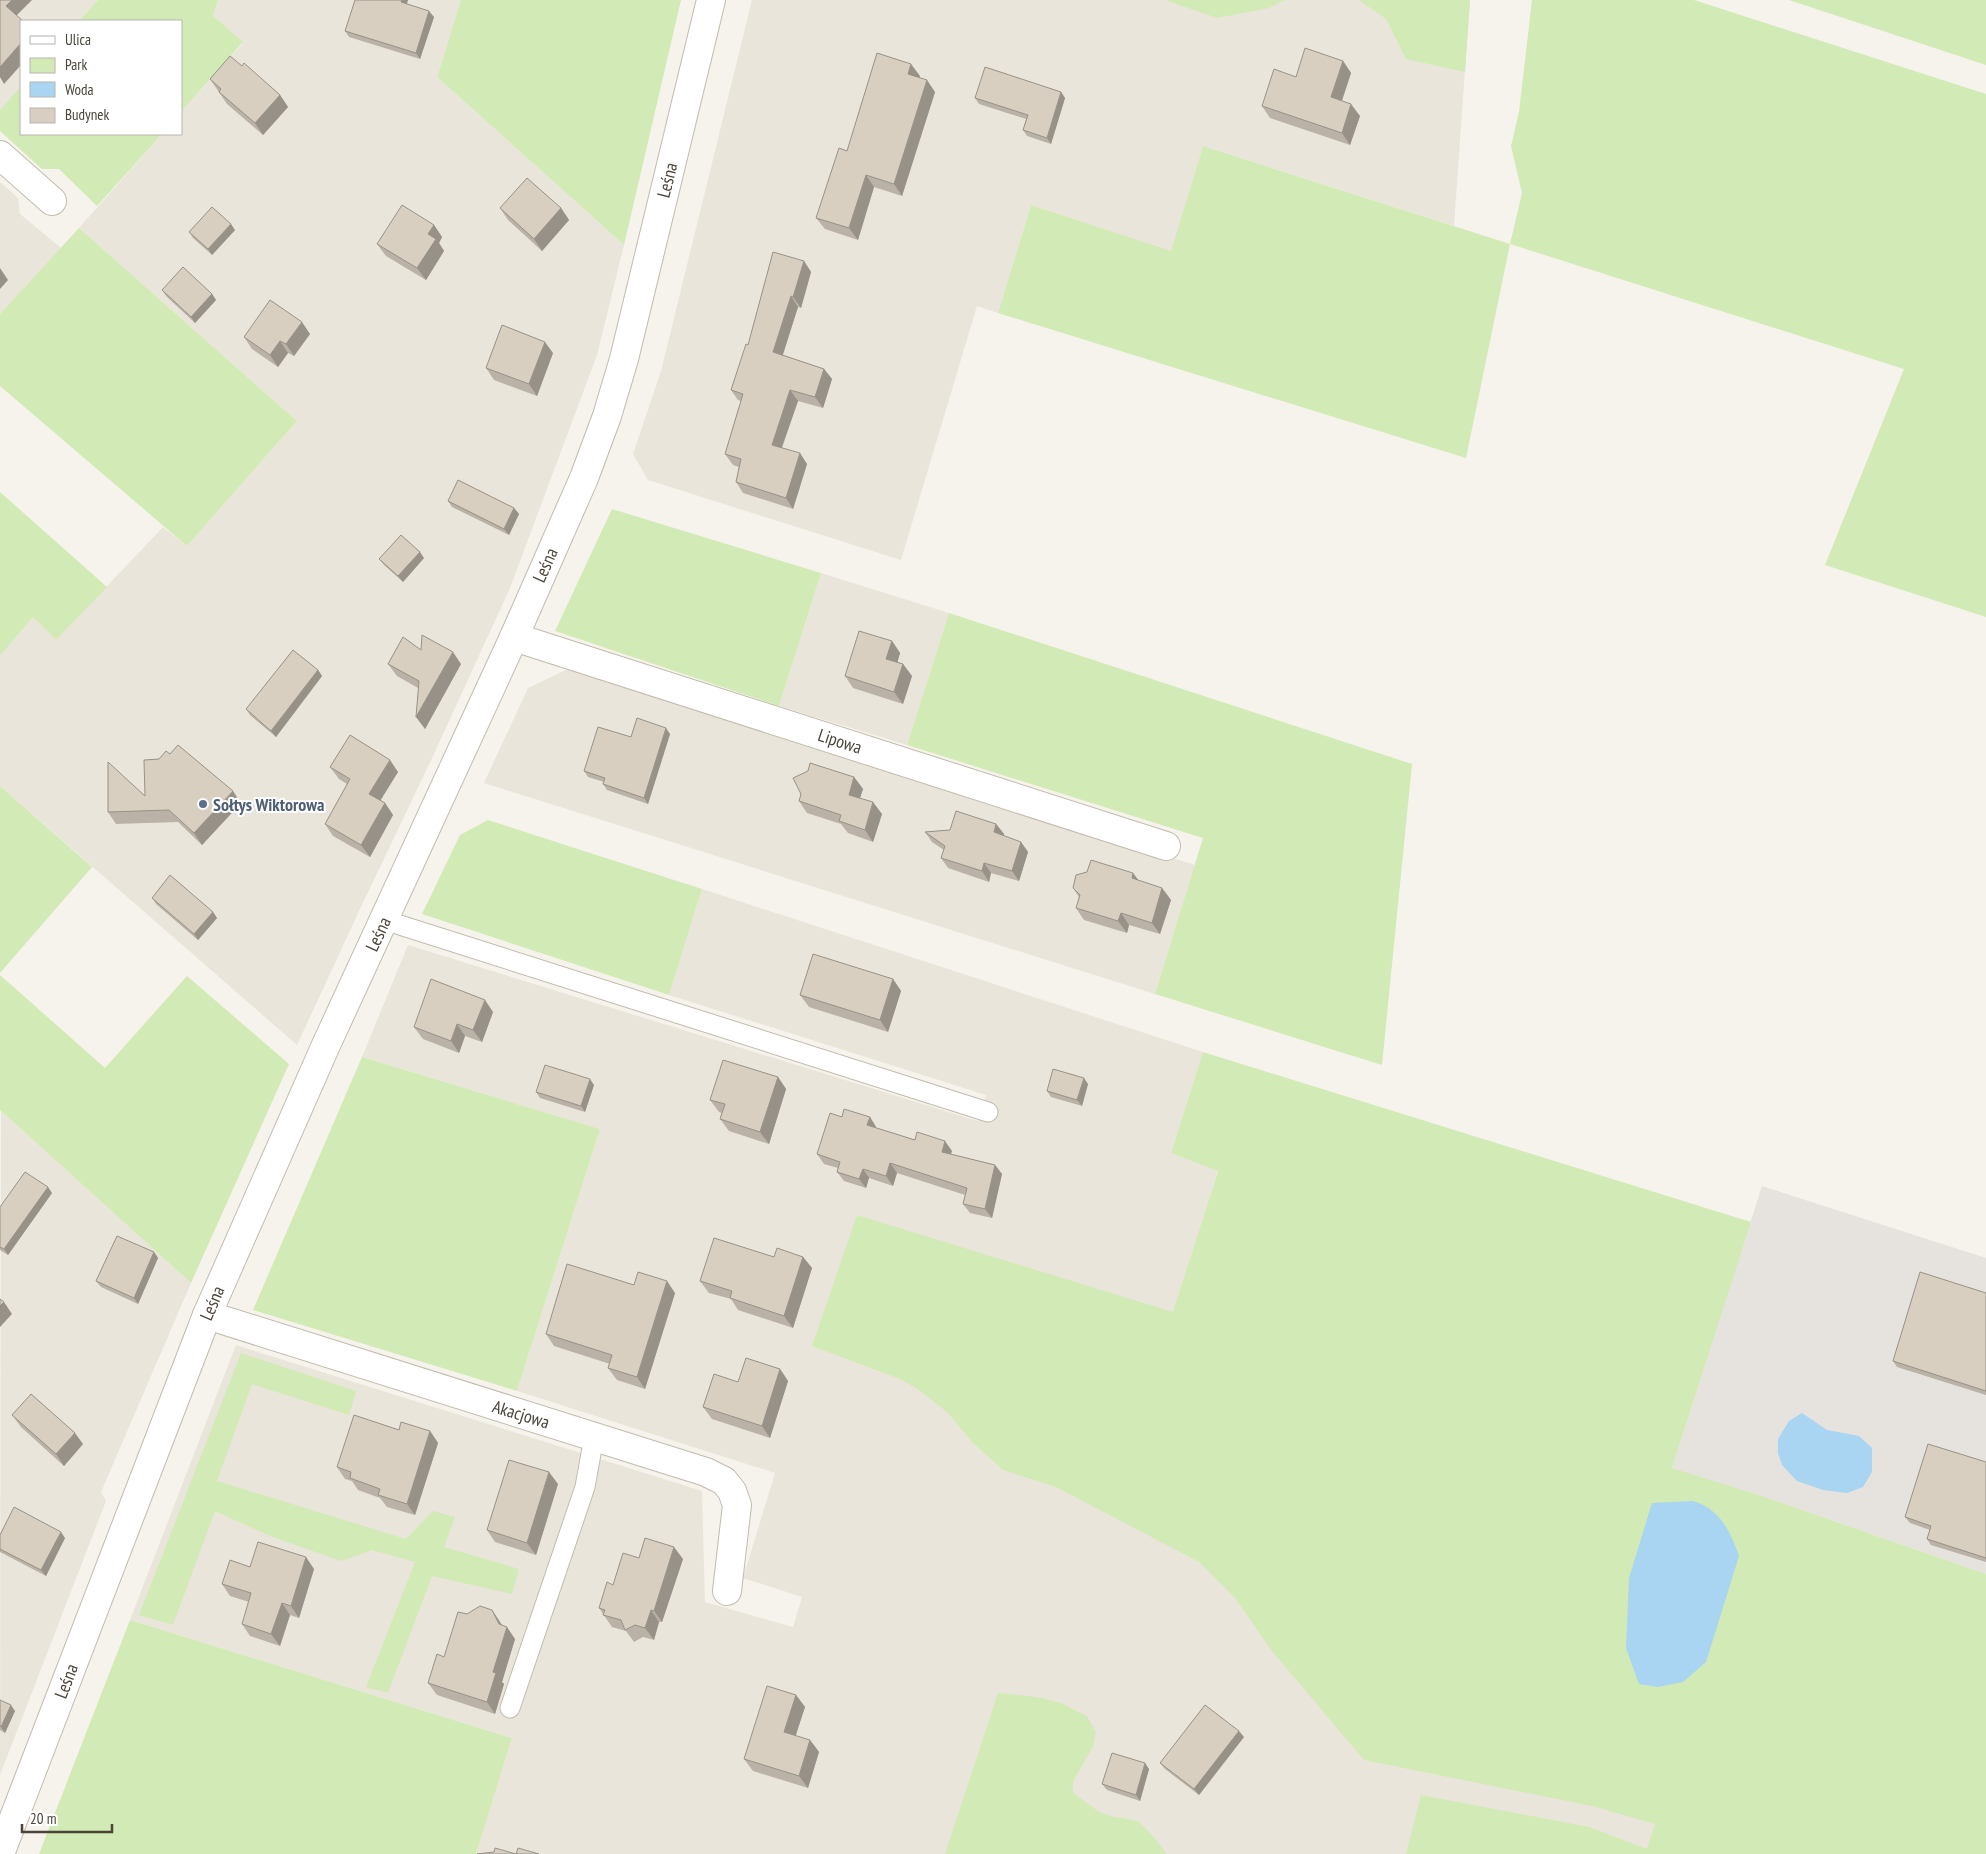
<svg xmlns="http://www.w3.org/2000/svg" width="1986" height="1854" viewBox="0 0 1986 1854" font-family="'PT Sans Narrow',sans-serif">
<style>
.residential{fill:#eae5da}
.industrial{fill:#e6e2dd}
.green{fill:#d2eab5}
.water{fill:#a9d4f2}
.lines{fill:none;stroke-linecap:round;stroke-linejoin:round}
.service-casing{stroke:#c2bbae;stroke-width:21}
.minor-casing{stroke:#c2bbae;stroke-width:30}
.tertiary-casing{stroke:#c2bbae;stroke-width:30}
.service{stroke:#fff;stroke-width:19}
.minor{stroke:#fff;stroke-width:28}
.tertiary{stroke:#fff;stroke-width:28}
.wall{fill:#bab2a6}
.shaded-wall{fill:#979187}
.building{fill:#d8cfc1;stroke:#979187}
.service-dot{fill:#5c6f8a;stroke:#fff;stroke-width:2}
.labels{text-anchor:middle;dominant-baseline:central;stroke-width:4;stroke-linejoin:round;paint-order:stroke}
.street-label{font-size:18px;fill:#4b4439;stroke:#fff}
.service-label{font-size:18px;font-weight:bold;fill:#4e5e75;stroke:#fff;text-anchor:start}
</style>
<rect width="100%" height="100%" fill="#f6f3ec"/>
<!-- residential -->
<g class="residential">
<path d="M 0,0 L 98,0 L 79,21 L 21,21 L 21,86 L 0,110 Z"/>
<path d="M 218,0 L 461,0 L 437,77 L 624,245 L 597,355 L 510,588 L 433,756 L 360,909 L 297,1045 L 0,786 L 0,656 L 33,617 L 56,640 L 163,527 L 187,546 L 297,421 L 79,228 L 162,134 L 181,134 L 181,112 L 243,43 L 213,16 Z"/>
<path d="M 752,0 L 1470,0 L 1454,226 L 1203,146 L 1171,252 L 1031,205 L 998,313 L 977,306 L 901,560 L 648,480 L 633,454 L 661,371 Z"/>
<path d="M 0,182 L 18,198 L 20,214 L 61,248 L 0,314 Z"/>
<path d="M 821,573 L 949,613 L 907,745 L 779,706 Z"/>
<path d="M 568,669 L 1195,865 L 1155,994 L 484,783 L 528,688 Z"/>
<path d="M 702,889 L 1203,1052 L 1171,1153 L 1218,1170 L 1174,1312 L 1759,1495 L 1646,1854 L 476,1854 L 512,1738 L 130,1620 L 236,1345 L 702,1491 L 705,1602 L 793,1627 L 802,1597 L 743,1578 L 775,1473 L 517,1391 L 600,1129 L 362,1057 L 408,945 L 978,1121 L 986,1095 L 669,995 Z"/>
<path d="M 1,1111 L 191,1283 L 101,1492 L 106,1501 L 0,1775 Z"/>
</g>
<!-- industrial -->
<path class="industrial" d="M 1762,1186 L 1986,1258 L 1986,1574 L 1759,1495 L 1672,1468 Z"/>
<!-- green -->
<g class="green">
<path d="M 98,0 L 218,0 L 213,16 L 243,42 L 181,112 L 181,21 L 79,21 Z"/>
<path d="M 461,0 L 681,0 L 624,245 L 437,77 Z"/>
<path d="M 1165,0 L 1285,0 L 1269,8 L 1217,18 Z"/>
<path d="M 1359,0 L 1470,0 L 1465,72 L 1406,59 L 1386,19 Z"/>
<path d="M 1532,0 L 1694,0 L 1986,94 L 1986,617 L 1825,565 L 1904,369 L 1510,244 L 1466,458 L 998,313 L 1031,205 L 1171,251 L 1203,146 L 1510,244 L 1522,193 L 1511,146 L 1519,112 Z"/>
<path d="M 1789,0 L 1986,0 L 1986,65 Z"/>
<path d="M 21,86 L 21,134 L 162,134 L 97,206 L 59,169 L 42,169 L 0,131 L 0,110 Z"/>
<path d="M 79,228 L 297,421 L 187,546 L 0,386 L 0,314 Z"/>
<path d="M 0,492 L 107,587 L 56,640 L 33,617 L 0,656 Z"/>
<path d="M 612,509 L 821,573 L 779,706 L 555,631 Z"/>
<path d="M 949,613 L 1412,764 L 1382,1065 L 1155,994 L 1203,838 L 907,745 Z"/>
<path d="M 0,786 L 92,867 L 0,973 Z"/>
<path d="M 488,820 L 702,889 L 669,995 L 422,914 L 460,835 Z"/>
<path d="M 0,975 L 105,1068 L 187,976 L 289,1064 L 191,1283 L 0,1110 Z"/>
<path d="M 1203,1052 L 1751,1222 L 1672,1468 L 1759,1495 L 1986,1574 L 1986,1854 L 1406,1854 L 1421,1795 L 1589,1827 L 1647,1849 L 1655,1824 L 1592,1806 L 1364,1760 L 1272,1651 L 1235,1598 L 1199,1562 L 1056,1487 L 1003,1470 L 972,1442 L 948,1413 L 922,1392 L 900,1379 L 812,1346 L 857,1215 L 1173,1312 L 1218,1171 L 1171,1153 Z"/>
<path d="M 362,1057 L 600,1129 L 517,1391 L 253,1310 Z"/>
<path d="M 241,1353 L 356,1391 L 349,1415 L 252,1384 L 217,1481 L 406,1539 L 433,1511 L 455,1517 L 444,1547 L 519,1569 L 512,1594 L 432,1576 L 388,1693 L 366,1687 L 415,1562 L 372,1550 L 341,1561 L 270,1536 L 215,1511 L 173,1625 L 139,1615 Z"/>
<path d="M 130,1620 L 512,1738 L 476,1854 L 39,1854 Z"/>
<path d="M 998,1693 L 1037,1697 L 1061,1703 L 1087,1716 L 1096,1732 L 1093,1747 L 1073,1781 L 1073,1793 L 1098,1811 L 1110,1816 L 1138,1821 L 1152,1835 L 1167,1854 L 945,1854 Z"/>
</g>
<!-- water -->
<g class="water">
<path d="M 1802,1413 L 1827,1430 L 1859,1436 L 1872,1448 L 1872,1472 L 1863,1487 L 1847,1493 L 1823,1490 L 1797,1481 L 1782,1465 L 1778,1453 L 1778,1439 L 1789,1421 Z"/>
<path d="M 1693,1501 C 1720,1509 1730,1531 1739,1556 L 1706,1662 L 1683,1682 L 1658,1687 L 1639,1684 L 1626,1648 L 1629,1578 L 1652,1503 Z"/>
</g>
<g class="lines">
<defs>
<g id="service">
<path d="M 384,920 L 988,1112"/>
<path d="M 510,1708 L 585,1487 L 594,1437"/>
</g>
<g id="minor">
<path d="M 0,155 L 52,201"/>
<path d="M 514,637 L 1166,846"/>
<path d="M 207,1315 L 706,1472 L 724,1481 L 732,1491 L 737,1505 L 727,1591"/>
</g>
<path id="tertiary" d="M 0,1854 L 207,1315 L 326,1045 L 514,637 L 584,478 L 607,416 L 624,359 L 711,0"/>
</defs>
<!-- service casing -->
<use href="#service" class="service-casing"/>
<!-- minor casing -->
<use href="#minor" class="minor-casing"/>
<!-- tertiary casing -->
<use href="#tertiary" class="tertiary-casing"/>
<!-- service -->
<use href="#service" class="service"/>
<!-- minor -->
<use href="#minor" class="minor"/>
<!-- tertiary -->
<use href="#tertiary" class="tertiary"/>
</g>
<!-- wall -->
<g class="wall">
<path d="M 408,0 L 407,4 L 434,17 L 420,59 L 349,37 L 345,31 Z"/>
<path d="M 1343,61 L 1351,73 L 1342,101 L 1360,116 L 1350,145 L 1270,118 L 1262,106 L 1296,77 Z"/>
<path d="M 242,66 L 280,95 L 288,107 L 263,135 L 227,104 L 210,79 Z"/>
<path d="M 920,76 L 919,78 L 935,92 L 902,196 L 874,187 L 858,240 L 825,229 L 816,218 L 847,151 Z"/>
<path d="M 1061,92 L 1065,98 L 1051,144 L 1027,136 L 1023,130 L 1026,119 L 979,104 L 975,98 Z"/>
<path d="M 500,208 L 561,208 L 569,220 L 542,251 L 508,220 Z"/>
<path d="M 434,225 L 442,237 L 439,243 L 444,251 L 426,280 L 386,256 L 377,244 Z"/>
<path d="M 235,230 L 212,255 L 193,238 L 189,232 Z"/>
<path d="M 804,261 L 811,272 L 801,308 L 798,307 L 783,355 L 824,369 L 832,379 L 823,408 L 798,401 L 782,448 L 807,464 L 793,509 L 743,493 L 736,482 L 739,467 L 733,465 L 725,454 L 741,401 L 738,400 L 731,390 L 748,345 Z"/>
<path d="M 162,290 L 212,294 L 216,300 L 195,323 L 166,296 Z"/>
<path d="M 310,334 L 294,356 L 288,353 L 278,367 L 252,349 L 244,337 Z"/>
<path d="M 553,353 L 537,396 L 494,380 L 486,368 Z"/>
<path d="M 448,501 L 514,508 L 519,514 L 509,535 L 452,507 Z"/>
<path d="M 424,558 L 403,582 L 384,565 L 379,559 Z"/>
<path d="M 892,641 L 900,653 L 897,662 L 903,664 L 912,676 L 903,704 L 853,688 L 845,676 Z"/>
<path d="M 421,650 L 461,664 L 425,729 L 418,688 L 397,676 L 388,664 Z"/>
<path d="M 318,670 L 322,676 L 276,737 L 250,715 L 246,709 Z"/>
<path d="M 670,734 L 648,804 L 607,790 L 603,784 L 604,782 L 588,777 L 584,771 L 631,737 Z"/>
<path d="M 330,767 L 398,772 L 380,800 L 385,803 L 393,815 L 370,857 L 333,836 L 325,824 L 347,784 L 339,779 Z"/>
<path d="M 854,777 L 863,789 L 860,798 L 882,814 L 873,842 L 848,833 L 841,824 L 807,813 L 799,801 Z"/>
<path d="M 145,796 L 241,803 L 202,845 L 178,822 L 116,824 L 108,812 Z"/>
<path d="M 996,824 L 1004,834 L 1003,836 L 1021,842 L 1028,852 L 1019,881 L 991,873 L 989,882 L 948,868 L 941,858 L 944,850 L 932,842 L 925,832 L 950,830 Z"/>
<path d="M 1133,873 L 1138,880 L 1162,888 L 1171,900 L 1160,934 L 1129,925 L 1127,933 L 1084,920 L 1076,908 L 1079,897 L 1073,888 Z"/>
<path d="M 152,898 L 213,912 L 217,918 L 198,940 L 156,904 Z"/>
<path d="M 893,979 L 901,991 L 888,1032 L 809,1007 L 800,995 Z"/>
<path d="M 493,1012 L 482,1042 L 465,1036 L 459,1053 L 423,1039 L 414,1027 Z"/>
<path d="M 778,1077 L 786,1089 L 769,1144 L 729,1131 L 720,1119 L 722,1113 L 719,1112 L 710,1100 Z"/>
<path d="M 1088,1084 L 1082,1106 L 1051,1097 L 1047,1091 Z"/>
<path d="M 594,1085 L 585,1112 L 540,1098 L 536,1092 Z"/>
<path d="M 842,1117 L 870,1117 L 876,1127 L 876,1128 L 952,1151 L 951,1154 L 995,1165 L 1002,1174 L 992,1218 L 970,1213 L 963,1204 L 965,1195 L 897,1173 L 893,1186 L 869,1178 L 866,1188 L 844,1181 L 837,1172 L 838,1168 L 824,1164 L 817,1154 Z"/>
<path d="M 52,1193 L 8,1255 L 0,1250 L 0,1207 Z"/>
<path d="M 154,1252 L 158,1258 L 138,1304 L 101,1287 L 96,1281 Z"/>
<path d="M 803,1257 L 812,1268 L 793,1328 L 738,1310 L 731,1299 L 709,1293 L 700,1281 Z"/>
<path d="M 634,1285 L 675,1293 L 645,1389 L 617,1380 L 608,1368 L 610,1364 L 554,1346 L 546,1334 Z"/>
<path d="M 1986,1293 L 1986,1395 L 1897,1367 L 1893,1361 Z"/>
<path d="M 780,1369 L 788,1381 L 770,1438 L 712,1419 L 703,1407 L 738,1382 Z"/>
<path d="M 12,1415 L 83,1444 L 64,1466 L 21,1427 Z"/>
<path d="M 399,1430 L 430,1431 L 438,1443 L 415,1515 L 387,1507 L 380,1498 L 358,1490 L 352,1481 L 345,1479 L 337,1467 Z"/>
<path d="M 1986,1462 L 1986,1562 L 1931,1545 L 1927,1539 L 1930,1530 L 1910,1523 L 1905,1517 Z"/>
<path d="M 558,1484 L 536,1555 L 495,1542 L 487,1530 Z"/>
<path d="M 0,1535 L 65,1538 L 46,1576 L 0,1552 Z"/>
<path d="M 639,1558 L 683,1559 L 662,1622 L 659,1622 L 654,1640 L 643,1637 L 634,1642 L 626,1631 L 612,1627 L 599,1608 L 613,1585 Z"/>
<path d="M 250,1567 L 314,1569 L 299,1618 L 290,1615 L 280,1646 L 250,1636 L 242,1624 L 249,1602 L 230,1596 L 222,1584 Z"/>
<path d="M 492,1610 L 502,1625 L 515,1639 L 502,1682 L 504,1684 L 495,1714 L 437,1695 L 428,1683 L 444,1657 L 467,1614 Z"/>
<path d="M 796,1695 L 805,1707 L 795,1736 L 810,1740 L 819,1752 L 808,1788 L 753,1771 L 744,1759 Z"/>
<path d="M 0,1700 L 15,1711 L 5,1733 L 0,1730 Z"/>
<path d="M 1244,1737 L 1199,1795 L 1165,1769 L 1160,1763 Z"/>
<path d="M 1149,1769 L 1140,1801 L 1107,1790 L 1102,1784 Z"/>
</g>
<!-- shaded-wall -->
<g class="shaded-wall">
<path d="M 12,0 L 32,0 L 14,18 L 6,6 Z"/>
<path d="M 402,0 L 408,0 L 405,8 L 401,2 Z"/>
<path d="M 429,11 L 434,17 L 420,59 L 416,53 Z"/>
<path d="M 21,43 L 21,65 L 4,84 L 0,77 L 0,67 Z"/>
<path d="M 1343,61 L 1351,73 L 1339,109 L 1331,97 Z"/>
<path d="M 911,64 L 920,76 L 916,86 L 908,74 Z"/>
<path d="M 927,80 L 935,92 L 902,196 L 894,184 Z"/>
<path d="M 1061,92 L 1065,98 L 1051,144 L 1047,138 Z"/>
<path d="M 280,95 L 288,107 L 263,135 L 255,123 Z"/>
<path d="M 1351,104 L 1360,116 L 1350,145 L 1342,133 Z"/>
<path d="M 866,175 L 874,187 L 858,240 L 849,228 Z"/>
<path d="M 561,208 L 569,220 L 542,251 L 534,239 Z"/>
<path d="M 231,224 L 235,230 L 212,255 L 208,249 Z"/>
<path d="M 434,225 L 442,237 L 439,243 L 444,251 L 426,280 L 417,268 L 428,234 Z"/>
<path d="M 804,261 L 811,272 L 801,308 L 793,297 Z"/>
<path d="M 0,268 L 8,280 L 0,289 Z"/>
<path d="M 212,294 L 216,300 L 195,323 L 191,317 Z"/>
<path d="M 791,296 L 798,307 L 780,363 L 773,352 Z"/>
<path d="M 302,322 L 310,334 L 294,356 L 286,344 Z"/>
<path d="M 280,341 L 288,353 L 278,367 L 270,355 Z"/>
<path d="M 545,342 L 553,353 L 537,396 L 529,384 Z"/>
<path d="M 824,369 L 832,379 L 823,408 L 815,397 Z"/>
<path d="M 790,390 L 798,401 L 779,455 L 772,445 Z"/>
<path d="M 800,453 L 807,464 L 793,509 L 786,498 Z"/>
<path d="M 514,508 L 519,514 L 509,535 L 504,529 Z"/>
<path d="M 420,552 L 424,558 L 403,582 L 398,576 Z"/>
<path d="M 892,641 L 900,653 L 895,671 L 886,659 Z"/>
<path d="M 453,652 L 461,664 L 425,729 L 416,717 Z"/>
<path d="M 903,664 L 912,676 L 903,704 L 894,692 Z"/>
<path d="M 318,670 L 322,676 L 276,737 L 271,731 Z"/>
<path d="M 666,728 L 670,734 L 648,804 L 644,798 Z"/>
<path d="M 390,760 L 398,772 L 377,806 L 369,794 Z"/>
<path d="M 854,777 L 863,789 L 857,807 L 849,795 Z"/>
<path d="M 233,791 L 241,803 L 202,845 L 194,833 Z"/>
<path d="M 873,802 L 882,814 L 873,842 L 865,830 Z"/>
<path d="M 385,803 L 393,815 L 370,857 L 361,845 Z"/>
<path d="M 996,824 L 1004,834 L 1001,843 L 994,832 Z"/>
<path d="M 1021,842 L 1028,852 L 1019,881 L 1012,871 Z"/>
<path d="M 984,863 L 991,873 L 989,882 L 982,871 Z"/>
<path d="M 1133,873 L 1142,885 L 1132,878 Z"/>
<path d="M 1162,888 L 1171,900 L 1160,934 L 1152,923 Z"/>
<path d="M 213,912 L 217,918 L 198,940 L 194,934 Z"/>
<path d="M 1121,913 L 1129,925 L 1127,933 L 1118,921 Z"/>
<path d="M 893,979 L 901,991 L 888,1032 L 880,1020 Z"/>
<path d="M 485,1000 L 493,1012 L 482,1042 L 473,1030 Z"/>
<path d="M 457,1024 L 465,1036 L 459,1053 L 451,1041 Z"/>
<path d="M 778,1077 L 786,1089 L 769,1144 L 760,1132 Z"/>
<path d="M 1084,1078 L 1088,1084 L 1082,1106 L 1077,1100 Z"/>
<path d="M 590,1079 L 594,1085 L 585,1112 L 581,1106 Z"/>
<path d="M 870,1117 L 876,1127 L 874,1135 L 867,1125 Z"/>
<path d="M 945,1141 L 952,1151 L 948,1161 L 942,1152 Z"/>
<path d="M 890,1163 L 897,1173 L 893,1186 L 886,1176 Z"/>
<path d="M 995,1165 L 1002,1174 L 992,1218 L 985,1209 Z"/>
<path d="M 863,1169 L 869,1178 L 866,1188 L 859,1179 Z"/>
<path d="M 48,1187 L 52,1193 L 8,1255 L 4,1249 Z"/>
<path d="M 154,1252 L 158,1258 L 138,1304 L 134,1298 Z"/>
<path d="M 803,1257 L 812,1268 L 793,1328 L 784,1316 Z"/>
<path d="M 667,1281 L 675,1293 L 645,1389 L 637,1377 Z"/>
<path d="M 4,1302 L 12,1314 L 0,1327 L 0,1306 Z"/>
<path d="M 780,1369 L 788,1381 L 770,1438 L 762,1426 Z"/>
<path d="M 430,1431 L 438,1443 L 415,1515 L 407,1504 Z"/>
<path d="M 75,1433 L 83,1444 L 64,1466 L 56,1454 Z"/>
<path d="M 549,1472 L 558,1484 L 536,1555 L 527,1543 Z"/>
<path d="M 61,1532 L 65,1538 L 46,1576 L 41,1570 Z"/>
<path d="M 674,1547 L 683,1559 L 662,1622 L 654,1611 Z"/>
<path d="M 306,1557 L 314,1569 L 299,1618 L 291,1606 Z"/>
<path d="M 282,1603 L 290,1615 L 280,1646 L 271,1634 Z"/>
<path d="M 492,1610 L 500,1622 L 505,1632 L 507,1627 L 515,1639 L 502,1682 L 504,1684 L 495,1714 L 487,1702 L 493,1672 L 499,1624 Z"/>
<path d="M 651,1610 L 659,1622 L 654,1640 L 645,1628 Z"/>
<path d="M 796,1695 L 805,1707 L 793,1744 L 784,1732 Z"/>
<path d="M 11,1705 L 15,1711 L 5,1733 L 1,1727 Z"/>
<path d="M 1239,1731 L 1244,1737 L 1199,1795 L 1194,1789 Z"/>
<path d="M 810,1740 L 819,1752 L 808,1788 L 799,1776 Z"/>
<path d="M 1145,1763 L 1149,1769 L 1140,1801 L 1136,1795 Z"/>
</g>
<!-- building -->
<g class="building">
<path d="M 0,0 L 12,0 L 6,6 L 23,21 L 21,21 L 21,43 L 0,67 Z"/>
<path d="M 355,0 L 402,0 L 401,2 L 429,11 L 416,53 L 345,31 Z"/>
<path d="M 1305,48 L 1343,61 L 1331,97 L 1351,104 L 1342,133 L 1262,106 L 1274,69 L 1296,77 Z"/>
<path d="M 877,53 L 911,64 L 908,74 L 927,80 L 894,184 L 866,175 L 849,228 L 816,218 L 839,148 L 847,151 Z"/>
<path d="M 230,56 L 242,66 L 244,63 L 280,95 L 255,123 L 219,92 L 221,89 L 210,79 Z"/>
<path d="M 985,67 L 1061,92 L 1047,138 L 1023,130 L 1028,115 L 975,98 Z"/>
<path d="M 527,178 L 561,208 L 534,239 L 500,208 Z"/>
<path d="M 402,205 L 434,225 L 428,234 L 436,239 L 417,268 L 377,244 Z"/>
<path d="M 212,207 L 231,224 L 208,249 L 189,232 Z"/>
<path d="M 773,252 L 804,261 L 793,297 L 791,296 L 773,352 L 824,369 L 815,397 L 790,390 L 772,445 L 800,453 L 786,498 L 736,482 L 741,459 L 725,454 L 743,394 L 731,390 L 746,344 L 748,345 Z"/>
<path d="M 183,267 L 212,294 L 191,317 L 162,290 Z"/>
<path d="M 270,300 L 302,322 L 286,344 L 280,341 L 270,355 L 244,337 Z"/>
<path d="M 502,325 L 545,342 L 529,384 L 486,368 Z"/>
<path d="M 458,480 L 514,508 L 504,529 L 448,501 Z"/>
<path d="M 401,535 L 420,552 L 398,576 L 379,559 Z"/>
<path d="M 859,631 L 892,641 L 886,659 L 903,664 L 894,692 L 845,676 Z"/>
<path d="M 422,635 L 453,652 L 416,717 L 419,681 L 388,664 L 403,637 L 421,650 Z"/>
<path d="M 293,650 L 318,670 L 271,731 L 246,709 Z"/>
<path d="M 637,718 L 666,728 L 644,798 L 603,784 L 605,778 L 584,771 L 598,727 L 631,737 Z"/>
<path d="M 350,735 L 390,760 L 369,794 L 385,803 L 361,845 L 325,824 L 350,779 L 330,767 Z"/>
<path d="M 178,745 L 233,791 L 194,833 L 169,810 L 108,812 L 108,762 L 145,796 L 144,760 L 159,759 L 166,751 L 170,754 Z"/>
<path d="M 810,763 L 854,777 L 849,795 L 873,802 L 865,830 L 839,821 L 841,815 L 799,801 L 801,794 L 793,778 L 808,771 Z"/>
<path d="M 956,811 L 996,824 L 994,832 L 1021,842 L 1012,871 L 984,863 L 982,871 L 941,858 L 945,846 L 925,832 L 950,830 Z"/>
<path d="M 1091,860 L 1133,873 L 1132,878 L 1162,888 L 1152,923 L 1121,913 L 1118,921 L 1076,908 L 1080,895 L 1073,888 L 1076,875 L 1087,872 Z"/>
<path d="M 170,875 L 213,912 L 194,934 L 152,898 Z"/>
<path d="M 813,954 L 893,979 L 880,1020 L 800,995 Z"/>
<path d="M 431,979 L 485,1000 L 473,1030 L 457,1024 L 451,1041 L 414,1027 Z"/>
<path d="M 723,1060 L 778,1077 L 760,1132 L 720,1119 L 725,1104 L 710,1100 Z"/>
<path d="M 545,1065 L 590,1079 L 581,1106 L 536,1092 Z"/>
<path d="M 1053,1069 L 1084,1078 L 1077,1100 L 1047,1091 Z"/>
<path d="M 844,1109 L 870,1117 L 867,1125 L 915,1140 L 917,1132 L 945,1141 L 942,1152 L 995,1165 L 985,1209 L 963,1204 L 967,1188 L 890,1163 L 886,1176 L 863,1169 L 859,1179 L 837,1172 L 840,1162 L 817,1154 L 830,1113 L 842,1117 Z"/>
<path d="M 25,1172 L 48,1187 L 4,1249 L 0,1247 L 0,1207 Z"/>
<path d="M 117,1236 L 154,1252 L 134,1298 L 96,1281 Z"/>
<path d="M 714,1238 L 774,1257 L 777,1248 L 803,1257 L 784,1316 L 730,1298 L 732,1291 L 700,1281 Z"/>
<path d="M 567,1264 L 634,1285 L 638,1272 L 667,1281 L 637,1377 L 608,1368 L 612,1355 L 546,1334 Z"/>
<path d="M 1920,1272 L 1986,1293 L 1986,1391 L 1893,1361 Z"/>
<path d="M 0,1299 L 4,1302 L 0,1306 Z"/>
<path d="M 746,1358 L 780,1369 L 762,1426 L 703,1407 L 714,1374 L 738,1382 Z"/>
<path d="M 31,1394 L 75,1433 L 56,1454 L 12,1415 Z"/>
<path d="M 354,1415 L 399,1430 L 401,1422 L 430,1431 L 407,1504 L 378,1495 L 380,1489 L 350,1478 L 351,1472 L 337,1467 Z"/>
<path d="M 1928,1444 L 1986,1462 L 1986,1558 L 1927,1539 L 1931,1526 L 1905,1517 Z"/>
<path d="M 509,1460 L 549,1472 L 527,1543 L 487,1530 Z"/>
<path d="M 14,1507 L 61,1532 L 41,1570 L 0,1549 L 0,1535 Z"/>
<path d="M 645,1538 L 674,1547 L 654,1611 L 651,1610 L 645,1628 L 635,1625 L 625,1630 L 621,1620 L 603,1615 L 605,1610 L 599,1608 L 607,1582 L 613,1585 L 623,1553 L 639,1558 Z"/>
<path d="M 258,1542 L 306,1557 L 291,1606 L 282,1603 L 271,1634 L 242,1624 L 251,1593 L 222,1584 L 230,1560 L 250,1567 Z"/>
<path d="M 480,1606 L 492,1610 L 499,1624 L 507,1627 L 493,1672 L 496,1673 L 487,1702 L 428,1683 L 437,1654 L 444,1657 L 458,1612 L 467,1614 Z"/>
<path d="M 767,1686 L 796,1695 L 784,1732 L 810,1740 L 799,1776 L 744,1759 Z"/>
<path d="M 0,1700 L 11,1705 L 1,1727 L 0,1726 Z"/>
<path d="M 1205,1705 L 1239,1731 L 1194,1789 L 1160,1763 Z"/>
<path d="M 1112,1753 L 1145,1763 L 1136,1795 L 1102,1784 Z"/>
<path d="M 495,1848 L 516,1854 L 477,1854 L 494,1852 Z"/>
<path d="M 518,1848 L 539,1854 L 516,1854 Z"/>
</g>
<!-- markers -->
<circle class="service-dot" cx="203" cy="804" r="5"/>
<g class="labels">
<!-- street labels -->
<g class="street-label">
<text transform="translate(667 180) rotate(-76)">Leśna</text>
<text transform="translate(545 565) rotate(-66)">Leśna</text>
<text transform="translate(840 741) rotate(18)">Lipowa</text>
<text transform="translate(378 934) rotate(-65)">Leśna</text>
<text transform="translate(212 1303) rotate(-67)">Leśna</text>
<text transform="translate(521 1414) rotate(17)">Akacjowa</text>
<text transform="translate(66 1681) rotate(-69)">Leśna</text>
</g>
<!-- service labels -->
<g class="service-label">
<text x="213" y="804">Sołtys Wiktorowa</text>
</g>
</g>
<!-- legend -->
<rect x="20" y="20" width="162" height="115" fill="#ffffff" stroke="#b7b4b0"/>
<rect x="30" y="36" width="25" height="8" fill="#ffffff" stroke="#b7b4b0"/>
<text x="65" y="45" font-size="15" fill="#4b4439">Ulica</text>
<rect x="30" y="58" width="25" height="15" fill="#d2eab5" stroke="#b7b4b0"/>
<text x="65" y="70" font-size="15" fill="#4b4439">Park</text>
<rect x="30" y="82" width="25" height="15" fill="#a9d4f2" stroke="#b7b4b0"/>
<text x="65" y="95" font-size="15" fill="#4b4439">Woda</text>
<rect x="30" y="108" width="25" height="15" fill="#d8cfc1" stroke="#b7b4b0"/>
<text x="65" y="120" font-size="15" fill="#4b4439">Budynek</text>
<!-- scale -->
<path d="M22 1824v8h90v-8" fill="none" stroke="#4b4439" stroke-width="2.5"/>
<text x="30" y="1824" font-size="15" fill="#4b4439" stroke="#ffffff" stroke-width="4" paint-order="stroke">20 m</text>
</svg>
